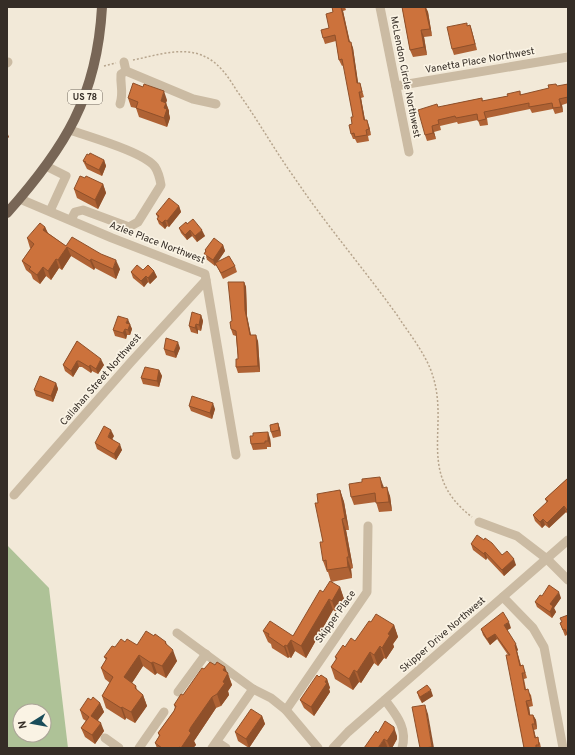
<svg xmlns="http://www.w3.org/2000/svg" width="575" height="755" viewBox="0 0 575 755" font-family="Overpass,sans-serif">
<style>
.green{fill:#aec297;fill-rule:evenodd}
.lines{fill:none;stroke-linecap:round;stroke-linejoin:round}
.path{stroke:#b7a58d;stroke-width:1.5;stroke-dasharray:2 2;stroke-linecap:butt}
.minor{stroke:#cbbba3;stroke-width:9}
.major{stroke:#786656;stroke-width:10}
.wall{fill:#af6234}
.shaded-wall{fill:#8f502a}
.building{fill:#cc723c;stroke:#8f502a}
.labels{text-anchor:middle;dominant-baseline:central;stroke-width:3.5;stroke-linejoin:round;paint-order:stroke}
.shield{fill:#faf3e4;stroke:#70685f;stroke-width:1}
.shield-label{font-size:9px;font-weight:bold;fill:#352d26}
.street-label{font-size:10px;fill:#352d26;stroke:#faf3e4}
</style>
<rect width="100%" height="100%" fill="#f2e9d8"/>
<!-- green -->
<path class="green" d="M 7,545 L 49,588 L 68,748 L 7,748 ZM 20,711 L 44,711 L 44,735 L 20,735 Z"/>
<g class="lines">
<!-- path -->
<g class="path">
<path d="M 133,60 C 159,55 187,44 211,60 C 223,68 230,80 237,91 C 258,120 275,151 296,180 C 327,226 364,269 397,315 C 408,332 422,349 430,368 C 453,424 413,472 472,517"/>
<path d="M 104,66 L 116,63"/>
</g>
<!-- minor -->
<g class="minor">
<path d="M 380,7 L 409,152"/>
<path d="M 124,62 L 126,71 L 193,99 L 216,104"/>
<path d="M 7,63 L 8,62"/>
<path d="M 396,86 L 568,57"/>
<path d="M 120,104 C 124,92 120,86 121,74 L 126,71"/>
<path d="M 70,130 C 89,137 144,152 155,167 C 159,173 160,179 161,185 L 138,222 L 129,227 L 83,210 L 75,212 L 71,220"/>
<path d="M 46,166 L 66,176 L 50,211"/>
<path d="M 20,199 L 112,238 L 205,274 L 236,455"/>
<path d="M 14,495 L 131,362 L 206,280"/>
<path d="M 479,522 L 517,536 L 547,559 L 568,580"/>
<path d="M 503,597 L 533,628 L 544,647 L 563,748"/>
<path d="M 177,633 L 253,689 L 271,698 L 286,710 L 318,748"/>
<path d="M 178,692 L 206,654"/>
<path d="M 385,700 C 396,715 408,728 402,748"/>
<path d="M 286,710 L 367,592 L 368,526"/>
<path d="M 105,738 L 119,748"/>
<path d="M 217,742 L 226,748"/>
<path d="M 139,748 L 164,712"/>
<path d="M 212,748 L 253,689"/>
<path d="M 333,748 L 348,732 L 568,540"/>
</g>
<!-- major -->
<path class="major" d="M 7,213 C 65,148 97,97 102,7"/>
</g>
<!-- wall -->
<g class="wall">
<path d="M 332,7 L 345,7 L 346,10 L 343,11 L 350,42 L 353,48 L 358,83 L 360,83 L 364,97 L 361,98 L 365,120 L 369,126 L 371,135 L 368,136 L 369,141 L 357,143 L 355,139 L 353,139 L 351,134 L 353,117 L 344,65 L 342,66 L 339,60 L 336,41 L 325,44 L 323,38 L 329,28 L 333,12 Z"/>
<path d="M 402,7 L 426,7 L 428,12 L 432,36 L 424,37 L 427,55 L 413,57 L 410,50 Z"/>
<path d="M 468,25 L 470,25 L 477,50 L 454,55 L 452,49 Z"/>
<path d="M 568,84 L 568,103 L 562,105 L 563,112 L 555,114 L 553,109 L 532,113 L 530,109 L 487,118 L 488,125 L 480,126 L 478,120 L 458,124 L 457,122 L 440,126 L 441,130 L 434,132 L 436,139 L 427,141 L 425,135 L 443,106 L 482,98 L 483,101 L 508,96 L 520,91 L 521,95 Z"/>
<path d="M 128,98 L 167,100 L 166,103 L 169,111 L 169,114 L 170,118 L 167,127 L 139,117 L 136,108 L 131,107 Z"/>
<path d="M 104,160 L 106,166 L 102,176 L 87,169 L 83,161 Z"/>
<path d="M 85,178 L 103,184 L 106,193 L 98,209 L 77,198 L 74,189 Z"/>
<path d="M 179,206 L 181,212 L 169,227 L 167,226 L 165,229 L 159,224 L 157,219 L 158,218 L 156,214 Z"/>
<path d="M 187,224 L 205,236 L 197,242 L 192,236 L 187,240 L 181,233 L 179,228 Z"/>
<path d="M 45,227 L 48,233 L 66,246 L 120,269 L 116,279 L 95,268 L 94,270 L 71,256 L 62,270 L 59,268 L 51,280 L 46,276 L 40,284 L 33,279 L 31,274 L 26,270 L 22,261 L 31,248 L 30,248 L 27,238 Z"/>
<path d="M 223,245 L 225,251 L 217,262 L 235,266 L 237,272 L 223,279 L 216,264 L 215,266 L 206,259 L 204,254 L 205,252 L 205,250 Z"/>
<path d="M 143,270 L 154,271 L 157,277 L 150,284 L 148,282 L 144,287 L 133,278 L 131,272 Z"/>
<path d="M 244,282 L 246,287 L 247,316 L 251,335 L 258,341 L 260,372 L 238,373 L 236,367 L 238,359 L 236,336 L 233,335 L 231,329 L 232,321 Z"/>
<path d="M 201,315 L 203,321 L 201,331 L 198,330 L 198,334 L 191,332 L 189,326 Z"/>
<path d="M 129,323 L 132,329 L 130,335 L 127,335 L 126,339 L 115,336 L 113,330 Z"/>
<path d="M 77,341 L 104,365 L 98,374 L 92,371 L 91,373 L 82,367 L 79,367 L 73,377 L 65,371 L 63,365 Z"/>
<path d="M 180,348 L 176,358 L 166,355 L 164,349 Z"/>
<path d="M 159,370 L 162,376 L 159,387 L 143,384 L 141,378 Z"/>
<path d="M 56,383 L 58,389 L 53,402 L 36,396 L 34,390 Z"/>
<path d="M 189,406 L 215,409 L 212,419 L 191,411 Z"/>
<path d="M 278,423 L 280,429 L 281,436 L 273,438 L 271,432 Z"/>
<path d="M 114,436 L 112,439 L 122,450 L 116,460 L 97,449 L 95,443 Z"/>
<path d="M 270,438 L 271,447 L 267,447 L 267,449 L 253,450 L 251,444 Z"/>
<path d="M 568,478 L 568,515 L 566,512 L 549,528 L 545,525 L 542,528 L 535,521 L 533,515 L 547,503 L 545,499 Z"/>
<path d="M 383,485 L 384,488 L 390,496 L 392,511 L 379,512 L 376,502 L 354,505 L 351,497 Z"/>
<path d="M 340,490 L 344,502 L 349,530 L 346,530 L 353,568 L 351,569 L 352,578 L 331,582 L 328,572 L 327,572 L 323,561 L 323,542 L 318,503 Z"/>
<path d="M 471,544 L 502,555 L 516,565 L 504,576 L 487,558 L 486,560 L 473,550 Z"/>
<path d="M 340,587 L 344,599 L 336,612 L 333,610 L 306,658 L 295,651 L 291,658 L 289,657 L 288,658 L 272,648 L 271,644 L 268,642 L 263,631 L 293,636 L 323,592 Z"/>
<path d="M 542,596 L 561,598 L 554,608 L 556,612 L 552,618 L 537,607 L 535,602 Z"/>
<path d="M 568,615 L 568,637 L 567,635 L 565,636 L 560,623 L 562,622 Z"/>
<path d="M 371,622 L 394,625 L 398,637 L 393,644 L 394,647 L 386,659 L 384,658 L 378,666 L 374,663 L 361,683 L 359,682 L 353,690 L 335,679 L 331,667 L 336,660 L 335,657 L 355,641 Z"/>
<path d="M 511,628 L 507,630 L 518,650 L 517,651 L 521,665 L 525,671 L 527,678 L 524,679 L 526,689 L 531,695 L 533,706 L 529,707 L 530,715 L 533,715 L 536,720 L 537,729 L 534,730 L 536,738 L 540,743 L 541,748 L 524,748 L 508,655 L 497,639 L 490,645 L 483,635 L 481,629 Z"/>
<path d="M 154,636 L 166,642 L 167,645 L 177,661 L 166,678 L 157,673 L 155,675 L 143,666 L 132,683 L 136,686 L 137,690 L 143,695 L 147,706 L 135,723 L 126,718 L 125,720 L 106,708 L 102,696 L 110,683 L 105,679 L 101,668 L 106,660 L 104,657 L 115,647 L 137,645 Z"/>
<path d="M 215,665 L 228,673 L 232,685 L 228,691 L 229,695 L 221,706 L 216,708 L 194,741 L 196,745 L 193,748 L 157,748 L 155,743 L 159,736 L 158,733 L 174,711 L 175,708 L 174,705 L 183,695 L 204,669 Z"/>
<path d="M 319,677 L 327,679 L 330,688 L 329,689 L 330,692 L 314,716 L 304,708 L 300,700 Z"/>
<path d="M 417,692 L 433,696 L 422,703 L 419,698 Z"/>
<path d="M 91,700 L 100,703 L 104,712 L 98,720 L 104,731 L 95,744 L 85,737 L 81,728 L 86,721 L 83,719 L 80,710 Z"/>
<path d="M 262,716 L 265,724 L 249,748 L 238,741 L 235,732 Z"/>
<path d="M 378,733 L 397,736 L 397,739 L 392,748 L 388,748 Z"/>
</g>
<!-- shaded-wall -->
<g class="shaded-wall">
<path d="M 341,7 L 343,11 L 351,48 L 349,42 Z"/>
<path d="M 425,7 L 428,12 L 432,36 L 430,29 Z"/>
<path d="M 470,25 L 472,31 L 477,50 L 475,44 Z"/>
<path d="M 421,30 L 424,37 L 427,55 L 424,47 Z"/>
<path d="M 351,42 L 353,48 L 359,89 L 357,83 Z"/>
<path d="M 164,91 L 167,100 L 166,103 L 169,111 L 169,114 L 170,118 L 167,127 L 164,118 L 161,101 Z"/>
<path d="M 359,92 L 361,98 L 366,126 L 364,120 Z"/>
<path d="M 559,99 L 562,105 L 563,112 L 561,107 Z"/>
<path d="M 367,120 L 369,126 L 371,135 L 369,129 Z"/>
<path d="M 432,126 L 434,132 L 436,139 L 433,133 Z"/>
<path d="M 7,132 L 9,137 L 7,139 Z"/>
<path d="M 104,160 L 106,166 L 102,176 L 99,170 Z"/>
<path d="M 103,184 L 106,193 L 98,209 L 95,200 Z"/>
<path d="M 179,206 L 181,212 L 169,227 L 167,221 Z"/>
<path d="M 165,220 L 167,226 L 165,229 L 162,223 Z"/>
<path d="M 45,227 L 49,236 L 43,230 Z"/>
<path d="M 190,230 L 192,236 L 187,240 L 185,235 Z"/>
<path d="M 202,230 L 205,236 L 197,242 L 195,236 Z"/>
<path d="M 223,245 L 225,251 L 215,266 L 213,260 Z"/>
<path d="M 67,247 L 71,256 L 62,270 L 58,260 Z"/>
<path d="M 56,259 L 59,268 L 51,280 L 48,271 Z"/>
<path d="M 91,259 L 95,268 L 94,270 L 90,261 Z"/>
<path d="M 116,260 L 120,269 L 116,279 L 113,269 Z"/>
<path d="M 43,267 L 46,276 L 40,284 L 37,275 Z"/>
<path d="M 154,271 L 157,277 L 150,284 L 148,278 Z"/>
<path d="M 146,276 L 148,282 L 144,287 L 141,281 Z"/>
<path d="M 244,282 L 246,287 L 247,316 L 252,341 L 250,335 L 245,310 Z"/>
<path d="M 201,315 L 203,321 L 201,331 L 199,325 Z"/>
<path d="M 128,319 L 132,329 L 130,335 L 128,330 L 126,323 Z"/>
<path d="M 196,324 L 198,330 L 198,334 L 195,328 Z"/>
<path d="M 125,329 L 127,335 L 126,339 L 123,333 Z"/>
<path d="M 256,335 L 258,341 L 260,372 L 258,366 Z"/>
<path d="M 178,342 L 180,348 L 176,358 L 174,352 Z"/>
<path d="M 101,359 L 104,365 L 98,374 L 96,369 Z"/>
<path d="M 77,361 L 79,367 L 73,377 L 71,371 Z"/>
<path d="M 90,365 L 92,371 L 91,373 L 89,367 Z"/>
<path d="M 159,370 L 162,376 L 159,387 L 157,381 Z"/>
<path d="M 56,383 L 58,389 L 53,402 L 51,396 Z"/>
<path d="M 213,403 L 215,409 L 212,419 L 210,413 Z"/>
<path d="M 278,423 L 280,429 L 281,436 L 279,430 Z"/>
<path d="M 111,430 L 114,436 L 110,443 L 108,437 Z"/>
<path d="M 268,432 L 270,438 L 271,447 L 268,441 Z"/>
<path d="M 120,444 L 122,450 L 116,460 L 114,454 Z"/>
<path d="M 380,477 L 383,485 L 385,497 L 382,488 Z"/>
<path d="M 387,487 L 390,496 L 392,511 L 389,502 Z"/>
<path d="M 340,490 L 344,502 L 349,530 L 345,518 Z"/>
<path d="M 564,506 L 566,512 L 549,528 L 547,523 Z"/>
<path d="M 342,519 L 346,530 L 353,568 L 349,557 Z"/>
<path d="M 543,519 L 545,525 L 542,528 L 540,522 Z"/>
<path d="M 485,552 L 487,558 L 486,560 L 484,554 Z"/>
<path d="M 347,557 L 351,569 L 352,578 L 348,567 Z"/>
<path d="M 514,559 L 516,565 L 504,576 L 502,570 Z"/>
<path d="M 340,587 L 344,599 L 336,612 L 332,601 Z"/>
<path d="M 559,592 L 561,598 L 554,608 L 556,612 L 552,618 L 550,612 L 550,604 Z"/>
<path d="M 329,599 L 333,610 L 306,658 L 301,646 Z"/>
<path d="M 509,622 L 511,628 L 506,631 L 504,625 Z"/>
<path d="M 394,625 L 398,637 L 393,644 L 394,647 L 386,659 L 382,648 L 388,634 Z"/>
<path d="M 495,634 L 497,639 L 490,645 L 487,639 Z"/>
<path d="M 291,640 L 295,651 L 291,658 L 287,646 Z"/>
<path d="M 516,644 L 518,650 L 517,651 L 522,671 L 520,666 L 515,645 Z"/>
<path d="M 285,645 L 289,657 L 288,658 L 284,647 Z"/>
<path d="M 380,646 L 384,658 L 378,666 L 374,655 Z"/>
<path d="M 173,650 L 177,661 L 166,678 L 162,666 Z"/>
<path d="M 370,652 L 374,663 L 361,683 L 357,672 Z"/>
<path d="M 139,655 L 143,666 L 128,689 L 124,677 Z"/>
<path d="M 153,662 L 157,673 L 155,675 L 151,663 Z"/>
<path d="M 225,667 L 232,685 L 228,691 L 229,695 L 221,706 L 217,694 L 223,682 L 223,670 Z"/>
<path d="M 354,670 L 359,682 L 353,690 L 349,679 Z"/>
<path d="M 327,679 L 330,688 L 329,689 L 330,692 L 314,716 L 311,707 Z"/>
<path d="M 431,690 L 433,696 L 422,703 L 420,697 Z"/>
<path d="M 143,695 L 147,706 L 135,723 L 131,712 Z"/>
<path d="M 212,697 L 216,708 L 194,741 L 196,745 L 193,748 L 181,748 L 191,727 Z"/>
<path d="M 526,701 L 529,707 L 531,721 L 529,715 Z"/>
<path d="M 100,703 L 104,712 L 94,725 L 91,716 Z"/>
<path d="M 425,705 L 428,714 L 434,748 L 433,748 L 432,747 Z"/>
<path d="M 122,707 L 126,718 L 125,720 L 121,708 Z"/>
<path d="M 533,715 L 536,720 L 537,729 L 535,724 Z"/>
<path d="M 262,716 L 265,724 L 249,748 L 246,739 Z"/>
<path d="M 101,723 L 104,731 L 95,744 L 92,735 Z"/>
<path d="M 532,724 L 534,730 L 537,744 L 535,738 Z"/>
<path d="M 394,727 L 397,736 L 397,739 L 392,748 L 390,748 L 387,741 Z"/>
<path d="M 384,739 L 388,748 L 378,748 Z"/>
</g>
<!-- building -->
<g class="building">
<path d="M 332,7 L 341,7 L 349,42 L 351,42 L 357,83 L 360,83 L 362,92 L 359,92 L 364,120 L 367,120 L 369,129 L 366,130 L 367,135 L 355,137 L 354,133 L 351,134 L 349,125 L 352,124 L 351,117 L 353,117 L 342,59 L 339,60 L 335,35 L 323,38 L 321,30 L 329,28 L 326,14 L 333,12 Z"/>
<path d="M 402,7 L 425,7 L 430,29 L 421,30 L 424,47 L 410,50 Z"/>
<path d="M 467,23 L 467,26 L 470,25 L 475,44 L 452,49 L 447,27 Z"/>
<path d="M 133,83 L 143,87 L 144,84 L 164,91 L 161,101 L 166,103 L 164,108 L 167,109 L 164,118 L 136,108 L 138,102 L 128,98 Z"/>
<path d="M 556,84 L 557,86 L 568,84 L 568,97 L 559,99 L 561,107 L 553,108 L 552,103 L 529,107 L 529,103 L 484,112 L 486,119 L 478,121 L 477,114 L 456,118 L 455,116 L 438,120 L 439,124 L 432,126 L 433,133 L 425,135 L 418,110 L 437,104 L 438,107 L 443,106 L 482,98 L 482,101 L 508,96 L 507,94 L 520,91 L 520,95 L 549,88 L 548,85 Z"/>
<path d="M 90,153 L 104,160 L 99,170 L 85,163 L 86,162 L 83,161 L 87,154 L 89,155 Z"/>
<path d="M 80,176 L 85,178 L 86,176 L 103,184 L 95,200 L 74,189 Z"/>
<path d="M 169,198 L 179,206 L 167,221 L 165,220 L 162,223 L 157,219 L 159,216 L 156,214 Z"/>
<path d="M 193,219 L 202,230 L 195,236 L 190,230 L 185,235 L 179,228 L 186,222 L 187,224 Z"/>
<path d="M 40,223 L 45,227 L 43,230 L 66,246 L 72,237 L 101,254 L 116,260 L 113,269 L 91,259 L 90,261 L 67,247 L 58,260 L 56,259 L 48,271 L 43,267 L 37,275 L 29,269 L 31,267 L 22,261 L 34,244 L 27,238 Z"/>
<path d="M 214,238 L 223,245 L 213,260 L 204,254 L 206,251 L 205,250 Z"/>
<path d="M 229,256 L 235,266 L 221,273 L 215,263 Z"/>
<path d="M 137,265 L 143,270 L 148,265 L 154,271 L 148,278 L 146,276 L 141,281 L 131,272 Z"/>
<path d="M 228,282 L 244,282 L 245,310 L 250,335 L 256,335 L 258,366 L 236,367 L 236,359 L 238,359 L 238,355 L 236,331 L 231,329 L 230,322 L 232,321 Z"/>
<path d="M 192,312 L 201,315 L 199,325 L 196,324 L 195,328 L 189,326 Z"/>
<path d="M 118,316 L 128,319 L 126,323 L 130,324 L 128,330 L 125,329 L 123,333 L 113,330 Z"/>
<path d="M 166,338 L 178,342 L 174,352 L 164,349 Z"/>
<path d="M 77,341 L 101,359 L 96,369 L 90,365 L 89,367 L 79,361 L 77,361 L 71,371 L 63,365 Z"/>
<path d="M 145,367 L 159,370 L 157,381 L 141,378 Z"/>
<path d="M 40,376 L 56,383 L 51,396 L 34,390 Z"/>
<path d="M 192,396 L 213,403 L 210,413 L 189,406 Z"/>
<path d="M 278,423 L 279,430 L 271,432 L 270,425 Z"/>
<path d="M 104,426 L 111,430 L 108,437 L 120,444 L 114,454 L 95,443 Z"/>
<path d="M 268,432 L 268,441 L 265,441 L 265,443 L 251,444 L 250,436 L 253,436 L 253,433 Z"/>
<path d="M 380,477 L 382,488 L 387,487 L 389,502 L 376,503 L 375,493 L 351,497 L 349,484 L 362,482 L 362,479 Z"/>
<path d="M 568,478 L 568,510 L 567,510 L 564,506 L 547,523 L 543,519 L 540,522 L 533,515 L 548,501 L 545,499 Z"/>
<path d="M 340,490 L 345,518 L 342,519 L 349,557 L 347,557 L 348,567 L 327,570 L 326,560 L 323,561 L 320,542 L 323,542 L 315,503 L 318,503 L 317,494 Z"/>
<path d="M 477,535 L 484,540 L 485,538 L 492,543 L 502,555 L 507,551 L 514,559 L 502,570 L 485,552 L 484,554 L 471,544 Z"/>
<path d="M 330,581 L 340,587 L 332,601 L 329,599 L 301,646 L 291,640 L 287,646 L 285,645 L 284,647 L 268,636 L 269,634 L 263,631 L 270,621 L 293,636 L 320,590 L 323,592 Z"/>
<path d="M 549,585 L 559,592 L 550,604 L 553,606 L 550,612 L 535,602 L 540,595 L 542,596 Z"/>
<path d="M 503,612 L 509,622 L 504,625 L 516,644 L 515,645 L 520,666 L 523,665 L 525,673 L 522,673 L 525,690 L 528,689 L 531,700 L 526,701 L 529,715 L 533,715 L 535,724 L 532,724 L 535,738 L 538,737 L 539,745 L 536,745 L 536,748 L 524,748 L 506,655 L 510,655 L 495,634 L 487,639 L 481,629 Z"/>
<path d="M 376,614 L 394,625 L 388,634 L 390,635 L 382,648 L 380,646 L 374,655 L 370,652 L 357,672 L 354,670 L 349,679 L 331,667 L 337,658 L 335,657 L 343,645 L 345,647 L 351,638 L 355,641 L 369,621 L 371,622 Z"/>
<path d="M 568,615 L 568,634 L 567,634 L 565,629 L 563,630 L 560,623 L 562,622 L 560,618 Z"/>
<path d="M 146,631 L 154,636 L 155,634 L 166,642 L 165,643 L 173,650 L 162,666 L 153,662 L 151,663 L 139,655 L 124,677 L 136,686 L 135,688 L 143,695 L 131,712 L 122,707 L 121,708 L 102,696 L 113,677 L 101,668 L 107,658 L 104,657 L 112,646 L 115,647 L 121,639 L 125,642 L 127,639 L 137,645 Z"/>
<path d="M 210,662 L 215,665 L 217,662 L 225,667 L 223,670 L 228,673 L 223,682 L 225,683 L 217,694 L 212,697 L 191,727 L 189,731 L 191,733 L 181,748 L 179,747 L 179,748 L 162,748 L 155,743 L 160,735 L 158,733 L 174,711 L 176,706 L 174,705 L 181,694 L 183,695 L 202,668 L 204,669 Z"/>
<path d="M 317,675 L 319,677 L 321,675 L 327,679 L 325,682 L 327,683 L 311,707 L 300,700 Z"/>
<path d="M 427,685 L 431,690 L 420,697 L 417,692 Z"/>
<path d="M 93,697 L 100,703 L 91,716 L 101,723 L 92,735 L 81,728 L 89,717 L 80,710 L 88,698 L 91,700 Z"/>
<path d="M 425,705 L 432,747 L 424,748 L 420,748 L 412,707 Z"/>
<path d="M 251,709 L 262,716 L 246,739 L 235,732 Z"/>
<path d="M 385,721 L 394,727 L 394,730 L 387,741 L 384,739 L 378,748 L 364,748 L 376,731 L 378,733 Z"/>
</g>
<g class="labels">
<!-- shield labels -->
<rect class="shield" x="68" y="90" width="34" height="14" rx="3"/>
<g class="shield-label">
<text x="85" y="97">US 78</text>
</g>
<!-- street labels -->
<g class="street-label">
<text transform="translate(480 61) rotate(-10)">Vanetta Place Northwest</text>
<text transform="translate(405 77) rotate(79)">McLendon Circle Northwest</text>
<text transform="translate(157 243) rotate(21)">Azlee Place Northwest</text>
<text transform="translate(101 380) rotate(-49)">Callahan Street Northwest</text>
<text transform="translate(336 617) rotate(-55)">Skipper Place</text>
<text transform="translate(443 635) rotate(-41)">Skipper Drive Northwest</text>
</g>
</g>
<!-- border -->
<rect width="575" height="755" fill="none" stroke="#352d26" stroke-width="16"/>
<!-- north arrow -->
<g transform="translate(32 723) rotate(259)"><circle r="19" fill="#faf3e4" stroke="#aba498"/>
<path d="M0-3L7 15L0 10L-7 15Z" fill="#194c59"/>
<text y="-6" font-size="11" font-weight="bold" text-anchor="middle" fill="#352d26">N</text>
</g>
</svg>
